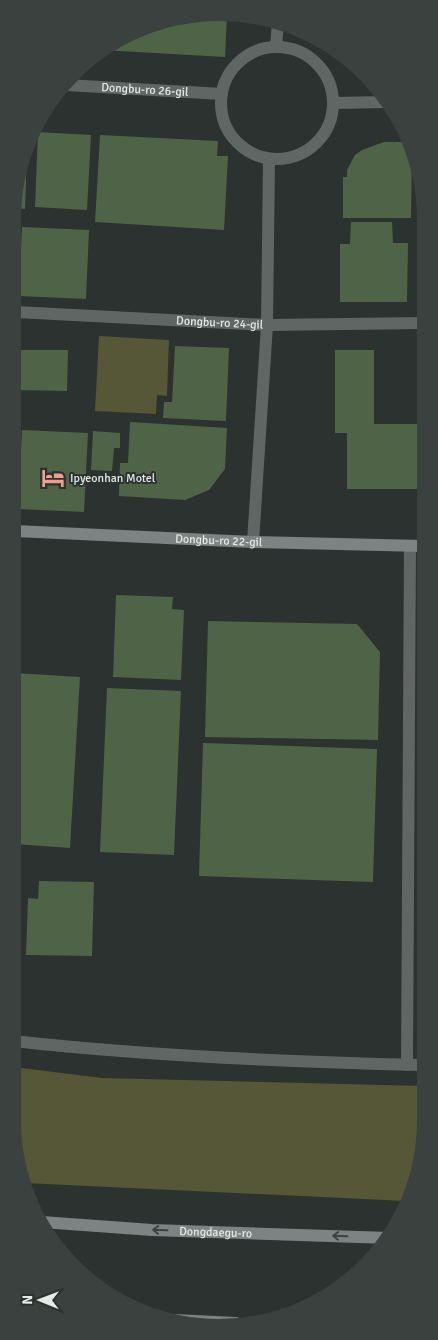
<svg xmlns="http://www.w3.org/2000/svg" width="438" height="1340" viewBox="0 0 438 1340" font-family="Signika,sans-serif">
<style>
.green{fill:#555736}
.building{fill:#4f6347}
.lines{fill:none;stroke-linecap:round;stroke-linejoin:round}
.street{stroke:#616665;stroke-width:12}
.secondary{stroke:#7c8382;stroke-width:12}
.oneway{stroke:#3b4240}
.labels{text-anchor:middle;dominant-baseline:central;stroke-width:4;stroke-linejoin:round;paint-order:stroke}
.street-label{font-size:12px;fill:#e5eae7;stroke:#2b322f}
.poi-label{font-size:12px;fill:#e5eae7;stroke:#2b322f;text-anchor:start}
</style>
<rect width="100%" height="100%" fill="#2b322f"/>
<!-- green -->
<g class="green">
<path d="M 99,336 L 169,340 L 167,396 L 157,395 L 156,414 L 95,411 Z"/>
<path d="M 13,1067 L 102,1078 L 422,1086 L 421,1162 L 405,1201 L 25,1183 L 13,1121 Z"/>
</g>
<!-- building -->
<g class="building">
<path d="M 179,16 L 227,16 L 225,57 L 101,50 L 105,47 Z"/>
<path d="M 38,132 L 91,135 L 87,210 L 35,207 Z"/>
<path d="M 100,135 L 218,141 L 217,156 L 228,156 L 224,230 L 95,222 Z"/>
<path d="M 384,142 L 409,142 L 412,153 L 411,218 L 343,218 L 343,177 L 347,177 L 347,170 L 355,155 L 362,150 Z"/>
<path d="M 27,153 L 25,209 L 16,208 L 17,178 Z"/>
<path d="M 351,222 L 392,222 L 393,243 L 408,243 L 407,302 L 340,302 L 340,244 L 350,244 Z"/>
<path d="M 22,227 L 89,230 L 86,299 L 19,296 Z"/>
<path d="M 16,323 L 18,323 L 18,350 L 68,350 L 67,391 L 16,390 Z"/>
<path d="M 175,346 L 229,348 L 226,421 L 163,418 L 164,402 L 172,402 Z"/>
<path d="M 335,350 L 374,350 L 374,424 L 423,424 L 423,489 L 347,489 L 347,433 L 335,433 Z"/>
<path d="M 130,422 L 227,428 L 225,469 L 209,490 L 185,500 L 119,496 L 120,463 L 128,463 Z"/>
<path d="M 22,430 L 88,433 L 84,512 L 18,509 Z"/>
<path d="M 93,431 L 120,433 L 120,448 L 114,448 L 112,471 L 91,470 Z"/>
<path d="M 116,595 L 173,597 L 172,609 L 184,610 L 181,680 L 113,677 Z"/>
<path d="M 208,621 L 357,624 L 380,652 L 378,740 L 205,737 Z"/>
<path d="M 14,673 L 80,677 L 70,848 L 14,844 Z"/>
<path d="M 107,688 L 181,691 L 174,855 L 100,852 Z"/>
<path d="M 203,743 L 377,749 L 373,882 L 199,876 Z"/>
<path d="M 39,881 L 94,882 L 92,956 L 26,955 L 28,898 L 38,899 Z"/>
<path d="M 13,899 L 20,899 L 19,954 L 13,954 Z"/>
</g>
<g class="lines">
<!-- street -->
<g class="street">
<path d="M 276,47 L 278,23"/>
<circle cx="277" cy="103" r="56"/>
<path id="s1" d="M 66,85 L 222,94"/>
<path d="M 333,103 L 386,102"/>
<path id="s2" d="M 16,312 L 267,325 L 423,323"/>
<path d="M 253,542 L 267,325 L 269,159"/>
<path d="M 13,1041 C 149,1056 285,1062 422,1065"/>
<path d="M 407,1065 L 410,546"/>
</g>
<!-- secondary -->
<g class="secondary">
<path id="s3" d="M 15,531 L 253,542 L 423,546"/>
<path id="s4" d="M 42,1222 L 152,1230 L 389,1238"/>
<path d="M 174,1320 L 236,1323"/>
</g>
</g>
<!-- one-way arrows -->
<defs><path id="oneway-shaft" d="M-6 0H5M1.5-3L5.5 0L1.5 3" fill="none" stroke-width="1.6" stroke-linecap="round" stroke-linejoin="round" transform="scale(1.25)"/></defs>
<g class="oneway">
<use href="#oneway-shaft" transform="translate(160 1230) rotate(-178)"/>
<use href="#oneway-shaft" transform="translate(340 1236) rotate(-178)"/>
</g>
<!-- icons -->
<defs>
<symbol id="hotel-bare" viewBox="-9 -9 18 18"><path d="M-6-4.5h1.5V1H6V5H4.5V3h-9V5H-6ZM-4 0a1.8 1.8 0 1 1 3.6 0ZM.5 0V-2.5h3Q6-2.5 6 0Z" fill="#f49d8d" stroke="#2b322f" stroke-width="2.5" paint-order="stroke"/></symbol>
</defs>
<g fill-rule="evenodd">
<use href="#hotel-bare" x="37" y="462" width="32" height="32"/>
</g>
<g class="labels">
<!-- street labels -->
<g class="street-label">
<text stroke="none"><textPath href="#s1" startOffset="79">Dongbu-ro 26-gil</textPath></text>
<text stroke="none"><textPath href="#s2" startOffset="204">Dongbu-ro 24-gil</textPath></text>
<text stroke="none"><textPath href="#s3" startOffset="204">Dongbu-ro 22-gil</textPath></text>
<text stroke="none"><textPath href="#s4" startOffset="174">Dongdaegu-ro</textPath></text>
</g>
<!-- poi labels -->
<g class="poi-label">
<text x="70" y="478">Ipyeonhan Motel</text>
</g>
</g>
<!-- crop -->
<path d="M0 0H438V1340H0ZM219 21H219A198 198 0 0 1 417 219V1121A198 198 0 0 1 219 1319H219A198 198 0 0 1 21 1121V219A198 198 0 0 1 219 21Z" fill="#3a413e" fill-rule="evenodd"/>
<!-- north arrow -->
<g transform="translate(40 1300) rotate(271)" stroke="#2b322f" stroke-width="4" paint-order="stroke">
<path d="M0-4L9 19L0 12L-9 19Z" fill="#e5eae7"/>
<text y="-8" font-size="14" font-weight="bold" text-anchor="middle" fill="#e5eae7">N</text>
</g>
</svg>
